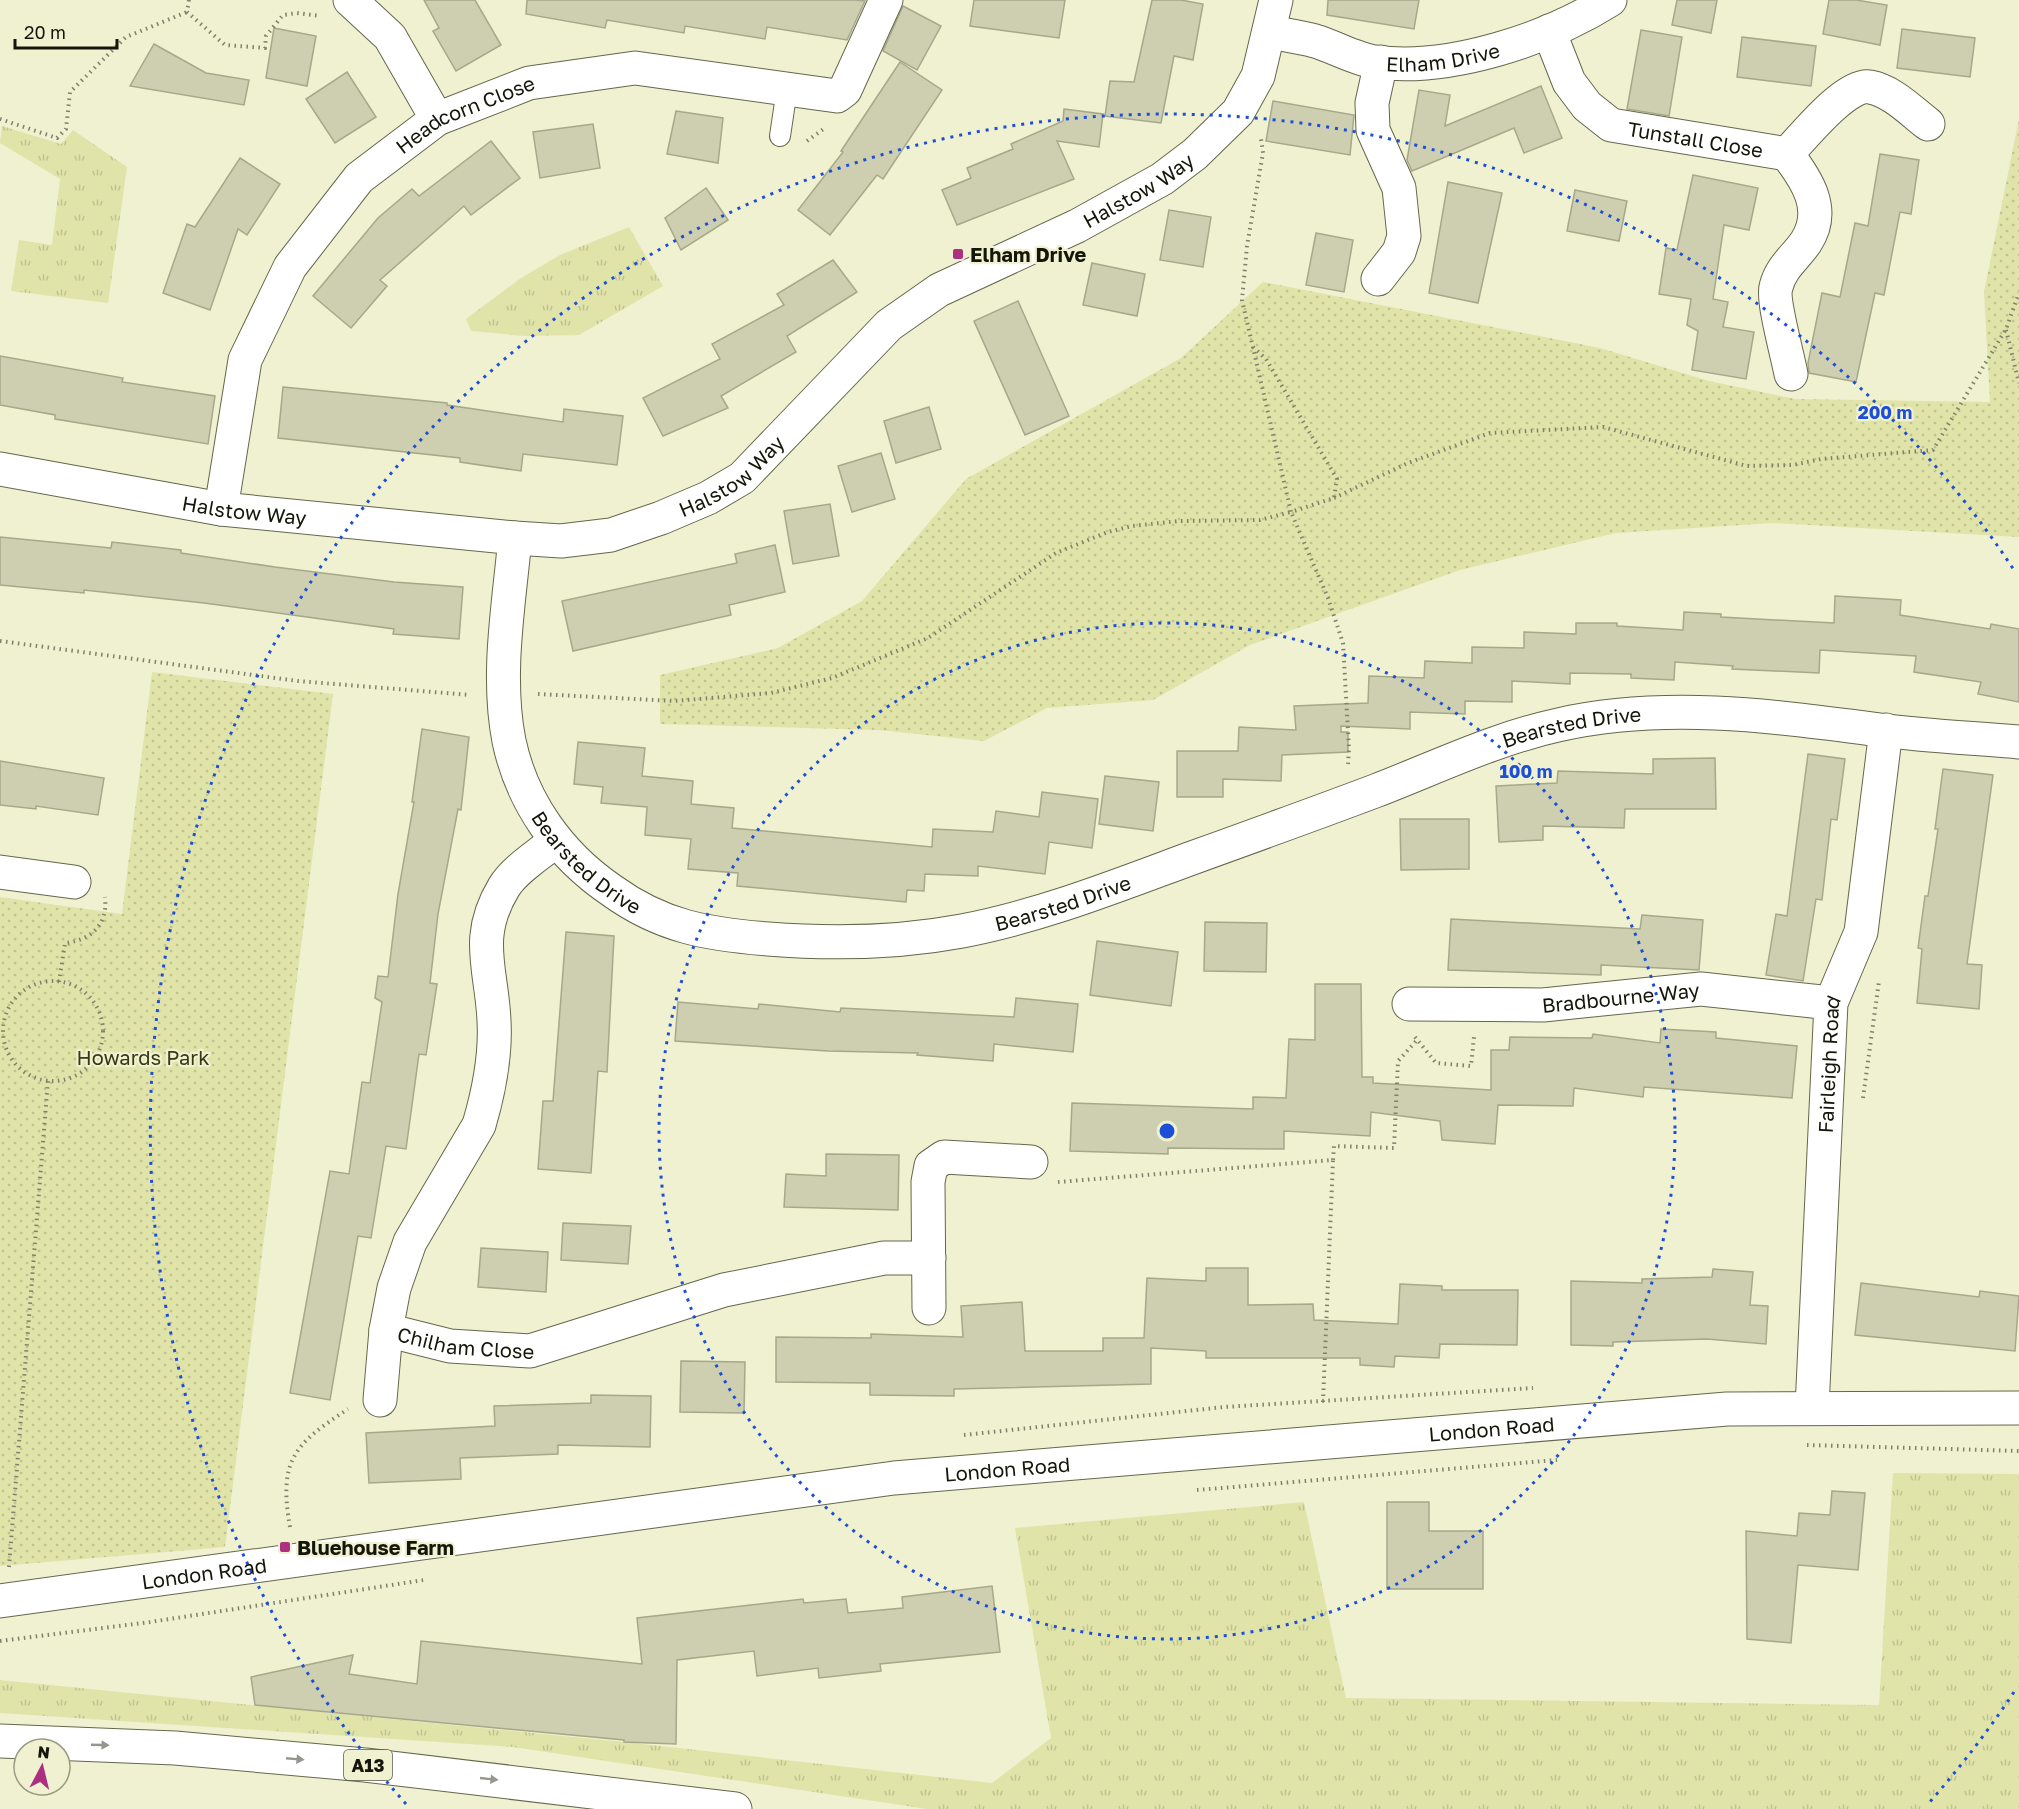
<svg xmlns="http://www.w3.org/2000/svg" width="2019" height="1809" viewBox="0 0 2019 1809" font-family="'Golos Text',sans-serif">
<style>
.grass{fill:url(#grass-tufts)}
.park{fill:url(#park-dots)}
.building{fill:#cdcfb0;stroke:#a6a88a;stroke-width:1.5}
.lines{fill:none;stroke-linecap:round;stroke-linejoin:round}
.service-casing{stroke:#65674b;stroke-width:22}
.minor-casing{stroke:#65674b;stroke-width:35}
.secondary-casing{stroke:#65674b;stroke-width:35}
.trunk-casing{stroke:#65674b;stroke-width:35}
.path{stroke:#7f816b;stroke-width:4;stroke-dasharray:1.5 4.5;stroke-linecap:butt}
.service{stroke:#fff;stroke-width:20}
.minor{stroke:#fff;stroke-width:33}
.secondary{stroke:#fff;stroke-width:33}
.trunk{stroke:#fff;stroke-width:33}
.oneway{fill:#969691}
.ring{fill:none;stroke:#1d4ed8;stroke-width:3;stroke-dasharray:3 6}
.poi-dot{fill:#ad3080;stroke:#eff1d1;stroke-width:2}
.labels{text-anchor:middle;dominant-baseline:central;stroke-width:4.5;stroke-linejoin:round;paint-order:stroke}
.shield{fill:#eff1d1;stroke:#565846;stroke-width:1.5}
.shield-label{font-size:18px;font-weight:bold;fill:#15160a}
.street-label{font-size:20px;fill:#15160a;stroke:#eff1d1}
.poi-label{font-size:20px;font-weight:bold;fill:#15160a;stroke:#eff1d1;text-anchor:start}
.park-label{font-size:20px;fill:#383912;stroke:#eff1d1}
.centre{fill:#1d4ed8;stroke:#eff1d1;stroke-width:3}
.ring-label{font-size:18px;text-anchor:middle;font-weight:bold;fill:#1d4ed8;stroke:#eff1d1;stroke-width:4.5;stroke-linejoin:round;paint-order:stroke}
</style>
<defs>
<pattern id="grass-tufts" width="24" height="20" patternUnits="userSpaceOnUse" patternTransform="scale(1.5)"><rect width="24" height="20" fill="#e1e4a9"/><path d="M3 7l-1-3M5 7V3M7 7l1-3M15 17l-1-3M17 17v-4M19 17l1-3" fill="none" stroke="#c0c390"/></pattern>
<pattern id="park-dots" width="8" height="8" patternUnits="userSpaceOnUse" patternTransform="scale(1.5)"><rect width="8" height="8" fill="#e1e4a9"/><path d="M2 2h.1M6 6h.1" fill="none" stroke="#c0c390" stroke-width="1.8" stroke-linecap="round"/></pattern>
</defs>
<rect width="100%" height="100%" fill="#eff1d1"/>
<!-- grass -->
<g class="grass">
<path d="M 2,126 L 61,144 L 73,130 L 127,167 L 108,303 L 11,291 L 19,240 L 52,245 L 60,179 L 0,143 Z"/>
<path d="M 629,227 L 663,286 L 579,335 L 525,336 L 471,331 L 466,319 L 521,278 L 560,255 Z"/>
<path d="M 1893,1473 L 2019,1474 L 2019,1809 L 927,1809 L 513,1747 L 0,1713 L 0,1680 L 624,1742 L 992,1783 L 1051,1738 L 1015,1528 L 1304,1502 L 1346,1698 L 1879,1705 Z"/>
</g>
<!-- park -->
<g class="park">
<path d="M 2019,119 L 2019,537 L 1773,523 L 1616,533 L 1460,570 L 1250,645 L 1153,700 L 1047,708 L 984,741 L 878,730 L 660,724 L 660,675 L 778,648 L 862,601 L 966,479 L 1181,358 L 1263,282 L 1600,348 L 1709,381 L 1795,399 L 1990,402 L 1984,292 Z"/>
<path d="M 152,672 L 333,694 L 225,1547 L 0,1566 L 0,897 L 122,914 Z"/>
</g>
<!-- building -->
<g class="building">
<path d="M 424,0 L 475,0 L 501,45 L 456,71 L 433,31 L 439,28 Z"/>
<path d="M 527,0 L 856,0 L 865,1 L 847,40 L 767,27 L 765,39 L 685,26 L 684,33 L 607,20 L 605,28 L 526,14 Z"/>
<path d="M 974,0 L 1065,0 L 1059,38 L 970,26 Z"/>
<path d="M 1152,0 L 1181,0 L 1203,4 L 1193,60 L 1174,56 L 1161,123 L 1105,116 L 1110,81 L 1134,82 Z"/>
<path d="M 1328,0 L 1419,0 L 1414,29 L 1327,15 Z"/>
<path d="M 1677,0 L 1717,0 L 1711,33 L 1672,25 Z"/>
<path d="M 1829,0 L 1856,0 L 1887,5 L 1880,45 L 1823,34 Z"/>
<path d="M 903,6 L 941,26 L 917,70 L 883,51 Z"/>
<path d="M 274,28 L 316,36 L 307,86 L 266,78 Z"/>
<path d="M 1902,29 L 1975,38 L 1970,77 L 1897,68 Z"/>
<path d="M 1641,30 L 1682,37 L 1669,116 L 1627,109 Z"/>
<path d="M 1742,37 L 1816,46 L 1811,86 L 1737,77 Z"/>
<path d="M 154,44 L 206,73 L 249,80 L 244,105 L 130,86 Z"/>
<path d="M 900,62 L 942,90 L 883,179 L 877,175 L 830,235 L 798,210 L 843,152 L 841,151 Z"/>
<path d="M 347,72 L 376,117 L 335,143 L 306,99 Z"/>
<path d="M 1541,86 L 1562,138 L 1524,153 L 1514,128 L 1412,171 L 1407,160 L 1419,90 L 1450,95 L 1445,126 Z"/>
<path d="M 1273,101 L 1354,115 L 1350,155 L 1266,141 Z"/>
<path d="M 1064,109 L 1103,114 L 1099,147 L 1057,141 L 1074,179 L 957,225 L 942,190 L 971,178 L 967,168 L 1013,149 L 1011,144 L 1063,121 Z"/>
<path d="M 676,111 L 723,118 L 718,163 L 667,154 Z"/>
<path d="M 593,124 L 600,168 L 540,178 L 533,132 Z"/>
<path d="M 491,141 L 520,178 L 471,215 L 464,206 L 380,280 L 387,286 L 351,328 L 313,296 L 378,218 L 412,189 L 419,196 Z"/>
<path d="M 1880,154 L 1919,160 L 1911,214 L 1900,212 L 1884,295 L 1875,293 L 1856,382 L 1809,373 L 1808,363 L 1822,293 L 1840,297 L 1855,223 L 1868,226 Z"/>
<path d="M 240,158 L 280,184 L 247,235 L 238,229 L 210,310 L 163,293 L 187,224 L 195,227 Z"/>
<path d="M 1693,175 L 1758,188 L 1749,230 L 1724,225 L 1713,299 L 1728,302 L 1723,327 L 1754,332 L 1746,379 L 1692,370 L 1698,331 L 1687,325 L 1691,299 L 1659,294 L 1666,248 L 1677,250 Z"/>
<path d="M 1448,182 L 1502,193 L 1478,303 L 1429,293 Z"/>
<path d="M 706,188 L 728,220 L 681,250 L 665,218 Z"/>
<path d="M 1575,190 L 1627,201 L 1619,241 L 1567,231 Z"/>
<path d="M 1169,210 L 1211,217 L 1203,267 L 1160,260 Z"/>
<path d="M 1316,233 L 1353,240 L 1344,292 L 1306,285 Z"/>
<path d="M 833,260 L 857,292 L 787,336 L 796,352 L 721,396 L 728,408 L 663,436 L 643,398 L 720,359 L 712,344 L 784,305 L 777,294 Z"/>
<path d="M 1092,263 L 1145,274 L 1137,316 L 1083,305 Z"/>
<path d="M 1018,301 L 1069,416 L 1025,435 L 974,321 Z"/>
<path d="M 0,356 L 123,378 L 122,382 L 215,396 L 208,444 L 55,419 L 55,415 L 0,405 Z"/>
<path d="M 283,387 L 447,403 L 447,405 L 563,422 L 564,409 L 623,416 L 617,465 L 523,454 L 521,471 L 460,462 L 460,458 L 278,438 Z"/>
<path d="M 929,407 L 941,449 L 896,463 L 884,421 Z"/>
<path d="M 881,453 L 895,499 L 852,512 L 838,466 Z"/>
<path d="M 830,504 L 839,556 L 793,564 L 784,511 Z"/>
<path d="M 0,537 L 111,548 L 112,542 L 181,550 L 181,553 L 275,567 L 394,582 L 463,587 L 459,639 L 393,634 L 394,629 L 204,603 L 84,590 L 84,593 L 0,585 Z"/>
<path d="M 775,545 L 785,592 L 729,605 L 731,615 L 573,651 L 562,601 L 737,563 L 735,554 Z"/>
<path d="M 1835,596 L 1901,600 L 1900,615 L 1990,629 L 1991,624 L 2019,629 L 2019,702 L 1978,694 L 1981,682 L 1914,672 L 1916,656 L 1820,650 L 1819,673 L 1732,669 L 1733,666 L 1675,662 L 1674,680 L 1631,678 L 1631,674 L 1570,673 L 1570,684 L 1512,681 L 1512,702 L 1465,701 L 1465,714 L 1410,712 L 1410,729 L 1341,726 L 1341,732 L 1348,732 L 1348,752 L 1282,755 L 1281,781 L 1223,779 L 1223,797 L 1177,797 L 1177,751 L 1238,751 L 1239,727 L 1296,730 L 1294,706 L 1368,703 L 1369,676 L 1424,678 L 1425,661 L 1472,663 L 1472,647 L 1524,648 L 1524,632 L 1576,634 L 1576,623 L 1617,623 L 1617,626 L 1683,630 L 1684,612 L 1721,614 L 1721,617 L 1834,623 Z"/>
<path d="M 422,729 L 469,737 L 461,810 L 458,809 L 438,914 L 430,983 L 437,984 L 426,1055 L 419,1054 L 406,1149 L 386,1146 L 371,1238 L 358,1236 L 330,1400 L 290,1393 L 330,1171 L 349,1174 L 362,1082 L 370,1083 L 382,1002 L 375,998 L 378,976 L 388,977 L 398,894 L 414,802 L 412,802 Z"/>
<path d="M 578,742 L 645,748 L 642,776 L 693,781 L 691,804 L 734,808 L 732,828 L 932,847 L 933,829 L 993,832 L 996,811 L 1039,817 L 1042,792 L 1098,799 L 1092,848 L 1049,842 L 1045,874 L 978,866 L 978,876 L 925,874 L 924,891 L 907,890 L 906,902 L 737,886 L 738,873 L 688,869 L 691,839 L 645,835 L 647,807 L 601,803 L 603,787 L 574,784 Z"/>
<path d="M 1808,754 L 1845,759 L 1837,820 L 1831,819 L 1822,900 L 1816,899 L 1803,981 L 1766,975 L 1776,914 L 1787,916 Z"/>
<path d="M 1715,758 L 1716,809 L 1625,809 L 1624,828 L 1543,826 L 1543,840 L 1499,842 L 1496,786 L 1557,783 L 1558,771 L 1653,774 L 1653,759 Z"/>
<path d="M 0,761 L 104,778 L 98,815 L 36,806 L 36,809 L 0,805 Z"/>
<path d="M 1943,769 L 1993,775 L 1967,964 L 1982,965 L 1979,1009 L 1917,1003 L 1922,949 L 1918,948 L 1925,896 L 1928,896 L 1938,829 L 1935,829 Z"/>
<path d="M 1105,776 L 1159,782 L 1153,831 L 1099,824 Z"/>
<path d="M 1400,819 L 1469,819 L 1469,869 L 1401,870 Z"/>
<path d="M 1642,915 L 1703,920 L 1699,970 L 1601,965 L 1601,975 L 1448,970 L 1451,919 L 1640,929 Z"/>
<path d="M 1205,922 L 1267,923 L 1266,972 L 1204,971 Z"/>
<path d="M 566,932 L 614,936 L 607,1072 L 598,1071 L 591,1173 L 538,1169 L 543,1101 L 553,1101 Z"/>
<path d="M 1097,941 L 1178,952 L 1171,1006 L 1090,995 Z"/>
<path d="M 1315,984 L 1361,984 L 1362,1077 L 1373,1077 L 1373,1083 L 1491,1090 L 1491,1050 L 1509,1050 L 1510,1037 L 1592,1038 L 1593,1034 L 1660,1043 L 1661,1029 L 1716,1032 L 1716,1038 L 1797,1046 L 1792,1098 L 1644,1087 L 1643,1097 L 1574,1088 L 1573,1106 L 1498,1105 L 1495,1144 L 1442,1140 L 1440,1121 L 1371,1112 L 1370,1136 L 1284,1131 L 1284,1149 L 1168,1148 L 1168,1154 L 1070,1151 L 1072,1103 L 1253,1109 L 1253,1097 L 1286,1098 L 1289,1039 L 1315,1040 Z"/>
<path d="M 1016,998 L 1078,1004 L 1073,1052 L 994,1044 L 993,1061 L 917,1055 L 918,1053 L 828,1051 L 675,1041 L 678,1002 L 758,1009 L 759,1004 L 840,1012 L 841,1008 L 1014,1017 Z"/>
<path d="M 826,1154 L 899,1155 L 898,1210 L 784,1207 L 786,1174 L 826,1176 Z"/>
<path d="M 563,1223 L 631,1226 L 628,1264 L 561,1260 Z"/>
<path d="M 481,1248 L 548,1252 L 546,1292 L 478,1287 Z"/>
<path d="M 1206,1268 L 1248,1268 L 1248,1305 L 1313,1304 L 1314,1320 L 1398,1324 L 1400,1284 L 1442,1286 L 1442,1290 L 1518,1290 L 1517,1345 L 1440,1344 L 1439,1358 L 1395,1356 L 1394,1367 L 1360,1365 L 1360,1358 L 1206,1358 L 1206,1351 L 1151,1348 L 1151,1384 L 954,1389 L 954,1396 L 870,1395 L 870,1383 L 776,1382 L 776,1337 L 871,1338 L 871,1334 L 963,1337 L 961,1306 L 1022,1302 L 1025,1351 L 1103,1351 L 1103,1338 L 1144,1338 L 1147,1278 L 1206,1281 Z"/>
<path d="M 1713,1269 L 1753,1272 L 1750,1305 L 1768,1306 L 1766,1344 L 1707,1339 L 1613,1342 L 1613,1346 L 1571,1345 L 1571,1281 L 1642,1283 L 1642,1279 L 1712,1277 Z"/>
<path d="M 1861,1283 L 1979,1297 L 1980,1291 L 2019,1296 L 2015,1351 L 1855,1335 Z"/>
<path d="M 681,1361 L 745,1362 L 744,1413 L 680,1412 Z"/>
<path d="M 591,1395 L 651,1396 L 650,1447 L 558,1445 L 558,1454 L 460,1458 L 461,1479 L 369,1483 L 366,1433 L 495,1426 L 494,1406 L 591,1403 Z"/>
<path d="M 1832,1491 L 1865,1493 L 1858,1570 L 1798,1565 L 1791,1643 L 1747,1639 L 1746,1531 L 1797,1536 L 1799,1513 L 1830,1515 Z"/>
<path d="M 1387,1502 L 1429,1502 L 1429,1531 L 1483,1531 L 1483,1589 L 1387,1589 Z"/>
<path d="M 992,1586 L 1000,1652 L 880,1664 L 881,1671 L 819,1678 L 818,1668 L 757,1676 L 754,1651 L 677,1660 L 676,1744 L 624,1742 L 624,1740 L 255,1705 L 251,1677 L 353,1655 L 349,1674 L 417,1684 L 421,1641 L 642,1664 L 637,1618 L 803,1599 L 804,1603 L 846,1599 L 848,1613 L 903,1608 L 902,1597 Z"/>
</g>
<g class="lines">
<defs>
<path id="service" d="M 780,136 L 787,89"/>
<g id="minor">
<path d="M 350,0 L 390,37 L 437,119"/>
<path id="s1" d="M 1549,31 L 1569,82 L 1587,106 L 1611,125 L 1787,154 C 1803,137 1847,82 1870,87 C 1892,91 1911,111 1928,124"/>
<path id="s2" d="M 1270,32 C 1285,35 1300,37 1315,41 C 1335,47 1355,59 1375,62 C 1450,72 1548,39 1610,0"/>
<path d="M 1787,154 C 1807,180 1827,210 1806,242 C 1795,258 1781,267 1776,287 C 1772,300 1788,357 1791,374"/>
<path d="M 1378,279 L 1399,252 L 1404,236 L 1399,188 L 1373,130 L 1372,103 L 1381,62"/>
<path id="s3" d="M 0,469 L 221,509 L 515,538 L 561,541 L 611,535 L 661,518 L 708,498 L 742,478 L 889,325 L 939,290 L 1077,226 L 1162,179 L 1195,154 L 1238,112 L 1258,76 L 1276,0"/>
<path id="s4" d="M 221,509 L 245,360 L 290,267 L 359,178 L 437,119 L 529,83 L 635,68 L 837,96 L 845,90 L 886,0"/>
<path id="s5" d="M 515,538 C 509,604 496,675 509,741 C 522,803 560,855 611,890 C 662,927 707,934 768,939 C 832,944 898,943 962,931 C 1041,916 1116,886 1192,858 C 1253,836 1314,814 1375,791 C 1435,768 1494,739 1558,725 C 1665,701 1773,716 1880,730 C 1926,736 1973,738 2019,742"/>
<path id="s6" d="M 555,841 C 539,855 515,869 504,887 C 473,938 492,969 494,1021 C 496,1056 489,1091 479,1125 L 410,1242 L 394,1288 L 386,1330 L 450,1346 L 530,1351 L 724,1290 L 884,1258 L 929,1258"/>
<path d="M 0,872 L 74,882"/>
<path id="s7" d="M 1409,1004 L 1543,1005 L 1701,989 L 1831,1003"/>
<path d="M 929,1308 L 928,1182 L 931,1166 L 944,1157 L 1031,1162"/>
<path d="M 380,1400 L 386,1330"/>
<path id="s8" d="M 1812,1408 L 1831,1003 L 1861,932 L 1886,730"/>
</g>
<g id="secondary">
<path id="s9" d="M 0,1601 L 894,1478 L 1727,1409 L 2019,1408"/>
</g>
<path id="trunk" d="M 0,1741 L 175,1748 L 365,1765 L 735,1809"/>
</defs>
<!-- service casing -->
<use href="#service" class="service-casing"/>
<!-- minor casing -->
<use href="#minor" class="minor-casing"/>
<!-- secondary casing -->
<use href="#secondary" class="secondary-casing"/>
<!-- trunk casing -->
<use href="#trunk" class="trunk-casing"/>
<!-- path -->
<g class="path">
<path d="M 189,0 L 187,12 L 225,45 L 265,48 L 266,36 L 283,15 L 297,13 L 320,16"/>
<path d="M 0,119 L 57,138 L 66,129 L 70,92 L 126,37 L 187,12"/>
<path d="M 807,141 L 825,128"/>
<path d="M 2006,330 L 2019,383"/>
<path d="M 1253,347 L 1266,359 L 1337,479 L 1334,498 L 1291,512 L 1242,300 L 1247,246 L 1263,153 L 1261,139"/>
<path d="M 1334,498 L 1408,463 L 1490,433 L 1603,427 L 1747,466 L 1793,465 L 1821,459 L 1933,450 L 2006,329 L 2019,293"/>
<path d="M 0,641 L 298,681 L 470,695"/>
<path d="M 538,694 L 674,701 L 771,693 L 832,678 L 928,638 L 1056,553 L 1108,532 L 1132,526 L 1179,521 L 1260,520 L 1291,512 L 1328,598 L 1343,643 L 1349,749 L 1348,764"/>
<circle cx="53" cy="1031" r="50"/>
<path d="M 59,982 L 65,943 C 91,940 108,925 105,897"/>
<path d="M 1415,1037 L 1436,1063 L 1471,1066 L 1474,1037"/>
<path d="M 1863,1098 L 1879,981"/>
<path d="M 1058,1182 L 1333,1160 L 1334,1146 L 1394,1148 L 1398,1061 L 1417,1040"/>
<path d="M 1323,1402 L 1333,1160"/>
<path d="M 964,1435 L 1224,1407 L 1533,1388"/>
<path d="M 1807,1445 L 2019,1451"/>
<path d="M 1197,1490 L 1557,1460"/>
<path d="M 290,1527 C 278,1459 295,1444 348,1409"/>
<path d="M 9,1567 L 48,1080"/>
<path d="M 0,1641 L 150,1622 L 424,1580"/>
</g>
<!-- service -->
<use href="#service" class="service"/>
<!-- minor -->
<use href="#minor" class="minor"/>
<!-- secondary -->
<use href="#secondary" class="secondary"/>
<!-- trunk -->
<use href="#trunk" class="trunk"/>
</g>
<!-- one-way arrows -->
<defs><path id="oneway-solid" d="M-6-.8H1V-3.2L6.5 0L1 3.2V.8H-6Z" transform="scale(1.5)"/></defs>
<g class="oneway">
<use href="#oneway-solid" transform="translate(100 1745) rotate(2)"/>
<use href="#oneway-solid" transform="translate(295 1759) rotate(5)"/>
<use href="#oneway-solid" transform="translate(489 1779) rotate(6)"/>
</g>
<!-- distance rings -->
<g class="ring">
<circle cx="1167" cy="1131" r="508"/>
<path d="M2014 1692A1016 1016 0 0 1 1928 1804M406 1804A1016 1016 0 1 1 2014 570"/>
</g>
<!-- markers -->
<g class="poi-dot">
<rect x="952" y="248" width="12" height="12" rx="3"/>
<rect x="279" y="1541" width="12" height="12" rx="3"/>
</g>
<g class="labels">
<!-- shield labels -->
<rect class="shield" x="344" y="1750" width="48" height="30" rx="4.5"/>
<g class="shield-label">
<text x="368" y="1765">A13</text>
</g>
<!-- street labels -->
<g class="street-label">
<text stroke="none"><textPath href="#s2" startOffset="178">Elham Drive</textPath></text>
<text stroke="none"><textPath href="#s4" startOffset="492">Headcorn Close</textPath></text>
<text stroke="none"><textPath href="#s1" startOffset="201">Tunstall Close</textPath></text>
<text stroke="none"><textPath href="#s3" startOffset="1256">Halstow Way</textPath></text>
<text stroke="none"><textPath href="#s3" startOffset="752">Halstow Way</textPath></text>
<text stroke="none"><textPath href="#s3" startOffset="248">Halstow Way</textPath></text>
<text stroke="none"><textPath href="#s5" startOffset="1395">Bearsted Drive</textPath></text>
<text stroke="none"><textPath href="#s5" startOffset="352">Bearsted Drive</textPath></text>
<text stroke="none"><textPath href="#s5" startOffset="855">Bearsted Drive</textPath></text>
<text stroke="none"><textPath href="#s7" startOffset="212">Bradbourne Way</textPath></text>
<text stroke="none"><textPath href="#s8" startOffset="344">Fairleigh Road</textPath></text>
<text stroke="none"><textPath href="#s6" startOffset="621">Chilham Close</textPath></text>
<text stroke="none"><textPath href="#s9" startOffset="1502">London Road</textPath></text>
<text stroke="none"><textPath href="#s9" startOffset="1016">London Road</textPath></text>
<text stroke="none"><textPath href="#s9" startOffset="206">London Road</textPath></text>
</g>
<!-- poi labels -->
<g class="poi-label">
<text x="970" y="254">Elham Drive</text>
<text x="297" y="1547">Bluehouse Farm</text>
</g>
<!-- park labels -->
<g class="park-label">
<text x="143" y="1057">Howards Park</text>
</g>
</g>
<circle cx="1167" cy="1131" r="9" class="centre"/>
<g class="ring-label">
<text x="1885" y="419">200 m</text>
<text x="1526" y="778">100 m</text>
</g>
<!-- north arrow -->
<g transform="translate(42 1767) rotate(7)"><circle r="28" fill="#eff1d1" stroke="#989981" stroke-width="1.5"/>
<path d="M0-4.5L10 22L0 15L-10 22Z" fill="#ad3080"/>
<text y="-9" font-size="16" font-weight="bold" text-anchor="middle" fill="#15160a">N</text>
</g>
<!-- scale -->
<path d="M15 39v9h102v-9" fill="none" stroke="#15160a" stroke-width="3"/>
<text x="24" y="39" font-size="18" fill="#15160a" stroke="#eff1d1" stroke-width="4.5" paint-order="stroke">20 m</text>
</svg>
